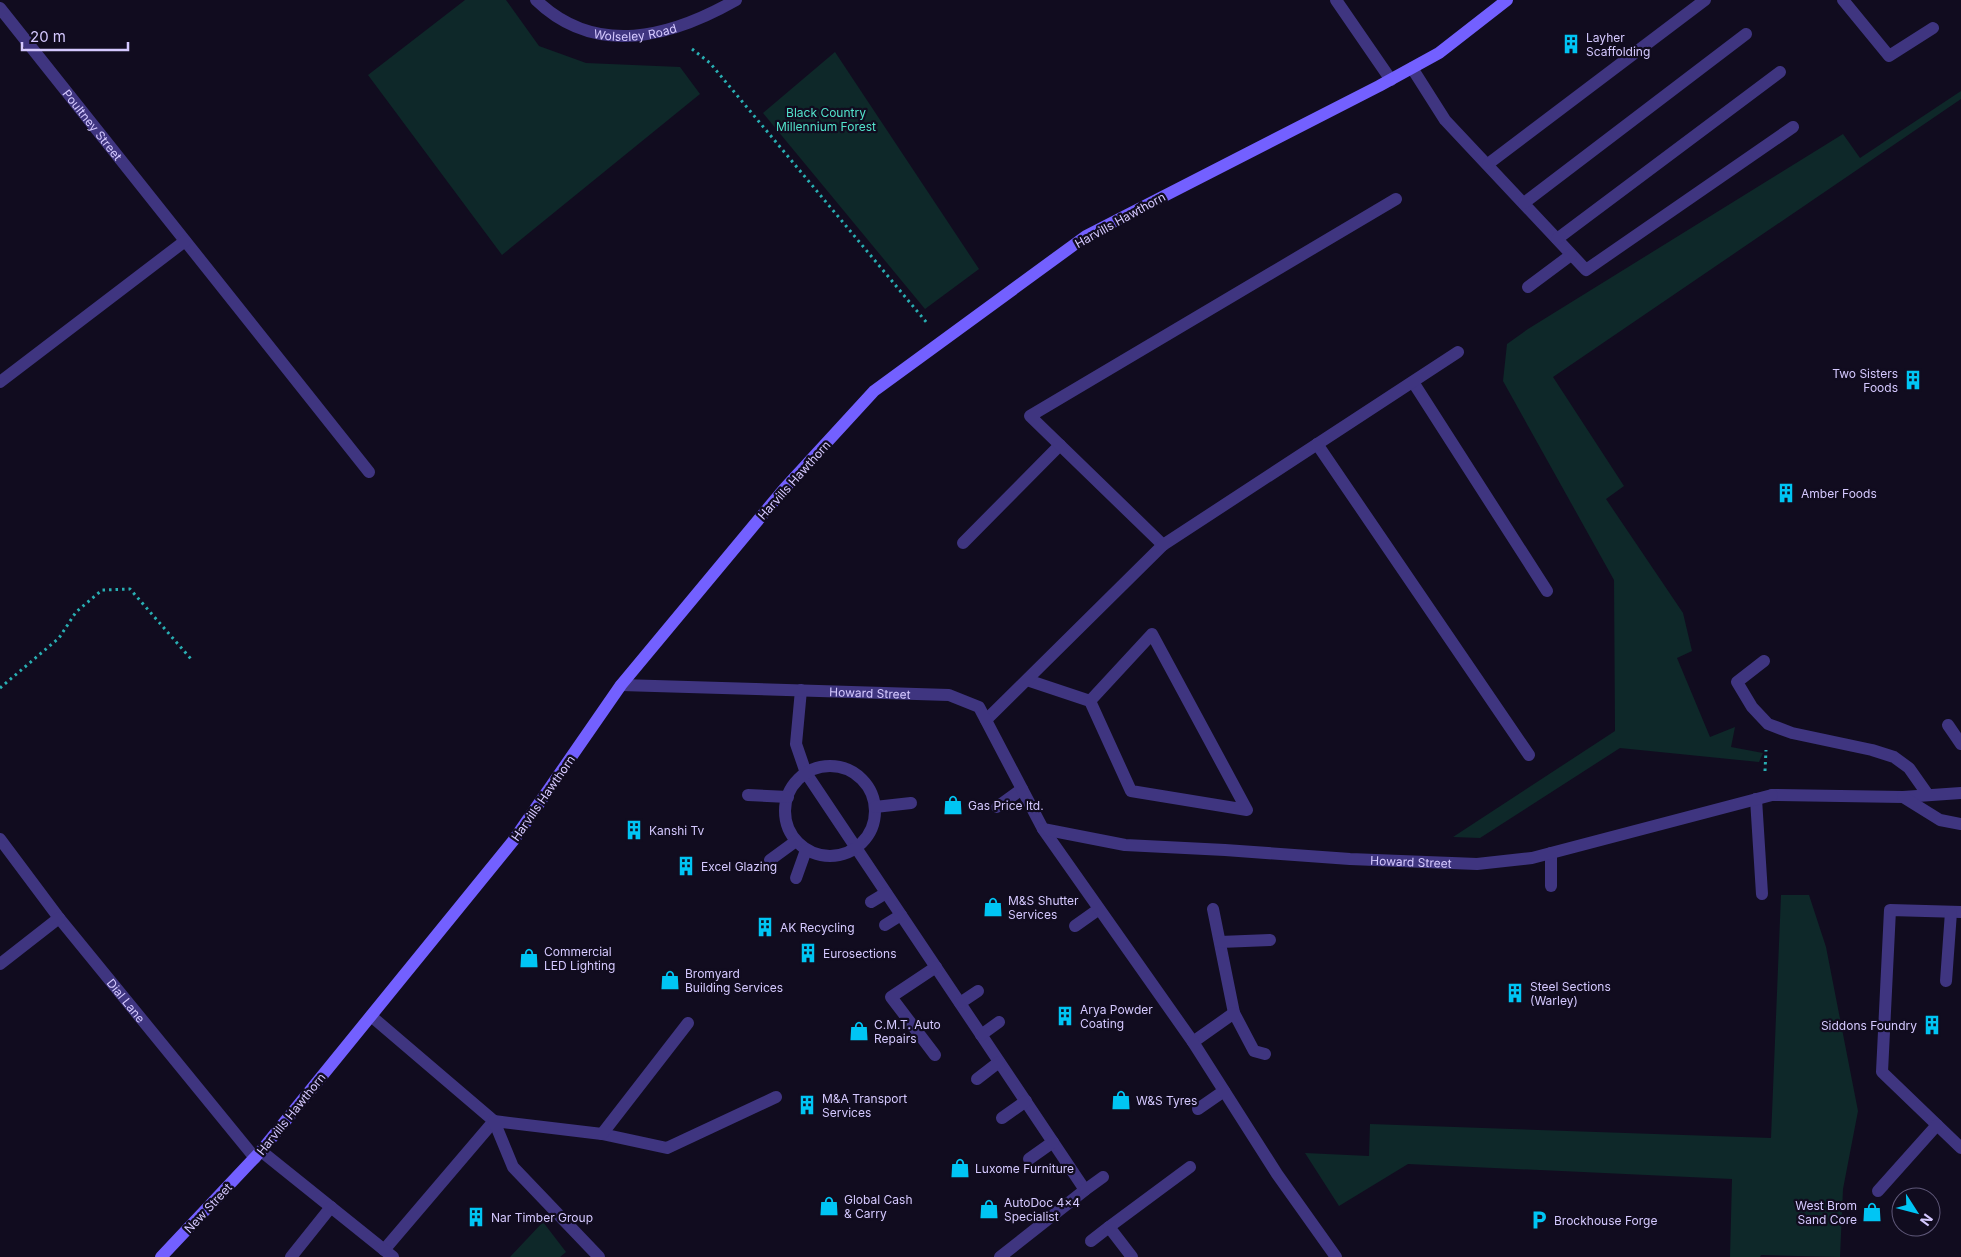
<svg xmlns="http://www.w3.org/2000/svg" width="1961" height="1257" viewBox="0 0 1961 1257" font-family="Inter,sans-serif">
<style>
.green{fill:#0e2829}
.lines{fill:none;stroke-linecap:round;stroke-linejoin:round}
.path{stroke:#29afb3;stroke-width:3;stroke-dasharray:2.5 4;stroke-linecap:butt}
.lane{stroke:#3f3580;stroke-width:12}
.street{stroke:#3f3580;stroke-width:12}
.secondary{stroke:#7360ff;stroke-width:12}
.labels{text-anchor:middle;dominant-baseline:central;stroke-width:4.5;stroke-linejoin:round;paint-order:stroke}
.street-label{font-size:12px;fill:#d5c9ff;stroke:#110c1f}
.poi-label{font-size:12px;fill:#d5c9ff;stroke:#110c1f;text-anchor:start}
.park-label{font-size:12px;fill:#52e2cb;stroke:#110c1f}
</style>
<rect width="100%" height="100%" fill="#110c1f"/>
<!-- green -->
<g class="green">
<path d="M 465,0 L 506,0 L 539,46 L 586,63 L 680,67 L 700,94 L 502,255 L 368,75 Z"/>
<path d="M 835,52 L 979,269 L 925,309 L 763,113 Z"/>
<path d="M 1961,91 L 1961,99 L 1553,377 L 1624,486 L 1606,499 L 1683,613 L 1692,651 L 1677,658 L 1710,737 L 1735,727 L 1731,747 L 1763,753 L 1759,762 L 1620,748 L 1480,838 L 1453,837 L 1615,731 L 1614,580 L 1503,381 L 1507,344 L 1528,329 L 1843,134 L 1860,158 Z"/>
<path d="M 1781,895 L 1809,895 L 1826,947 L 1858,1111 L 1843,1189 L 1840,1257 L 1761,1255 L 1760,1257 L 1730,1257 L 1732,1179 L 1408,1164 L 1339,1206 L 1305,1153 L 1369,1156 L 1370,1124 L 1771,1138 Z"/>
<path d="M 543,1222 L 566,1252 L 560,1257 L 510,1257 Z"/>
</g>
<g class="lines">
<!-- path -->
<g class="path">
<path d="M 692,49 L 710,63 L 927,323"/>
<path d="M 0,688 L 59,638 L 76,612 L 102,590 L 130,589 L 191,659"/>
<path d="M 1765,771 L 1766,750"/>
</g>
<!-- lane -->
<g class="lane">
<path d="M 1843,0 L 1889,56 L 1933,28"/>
<path d="M 1412,68 L 1445,120 L 1586,270 L 1793,127"/>
<path d="M 1488,164 L 1705,0"/>
<path d="M 1524,203 L 1746,34"/>
<path d="M 1557,239 L 1780,72"/>
<path d="M 1528,287 L 1571,255"/>
<path d="M 1413,382 L 1547,591"/>
<path d="M 1317,444 L 1529,755"/>
<path d="M 963,543 L 1060,445"/>
<path d="M 1163,545 L 1030,416 L 1396,199"/>
<path d="M 1764,661 L 1737,682 L 1752,707 L 1768,724 L 1792,733 L 1872,750 L 1894,757 L 1909,768 L 1928,795"/>
<path d="M 1027,680 L 1090,701 L 1131,791 L 1247,810 L 1152,634 L 1090,701"/>
<path d="M 801,690 L 796,744 L 806,773 L 1085,1190 L 1000,1257"/>
<path d="M 986,720 L 1163,545 L 1458,352"/>
<path d="M 1948,725 L 1961,744"/>
<circle cx="830" cy="811" r="45"/>
<path d="M 748,795 L 788,797"/>
<path d="M 1772,795 L 1903,797 L 1961,793"/>
<path d="M 1903,797 L 1940,820 L 1961,824"/>
<path d="M 1756,799 L 1762,894"/>
<path d="M 875,807 L 911,803"/>
<path d="M 997,807 L 1022,789"/>
<path d="M 1551,853 L 1551,886"/>
<path d="M 770,860 L 796,841"/>
<path d="M 796,878 L 806,850"/>
<path d="M 871,902 L 886,893"/>
<path d="M 1213,909 L 1234,1013"/>
<path d="M 1961,912 L 1890,910 L 1882,1072 L 1961,1148"/>
<path d="M 885,925 L 901,915"/>
<path d="M 1075,926 L 1099,909"/>
<path d="M 1220,942 L 1270,940"/>
<path d="M 1946,981 L 1951,912"/>
<path d="M 960,1003 L 978,991"/>
<path d="M 371,1016 L 494,1121 L 384,1250"/>
<path d="M 981,1035 L 999,1022"/>
<path d="M 1193,1042 L 1234,1013 L 1254,1051 L 1265,1054"/>
<path d="M 935,1055 L 891,997 L 936,967"/>
<path d="M 977,1079 L 999,1062"/>
<path d="M 1198,1109 L 1224,1091"/>
<path d="M 1002,1118 L 1026,1101"/>
<path d="M 602,1134 L 667,1148 L 776,1097"/>
<path d="M 261,1151 L 393,1257"/>
<path d="M 1029,1159 L 1053,1142"/>
<path d="M 1085,1190 L 1103,1177"/>
<path d="M 1878,1191 L 1937,1125"/>
<path d="M 1091,1241 L 1109,1227"/>
<path d="M 291,1257 L 331,1207"/>
<path d="M 599,1257 L 513,1167 L 494,1121 L 602,1134 L 688,1023"/>
<path d="M 1132,1257 L 1109,1227 L 1190,1167"/>
</g>
<!-- street -->
<g class="street">
<path id="s1" d="M 536,0 C 596,58 671,37 736,0"/>
<path d="M 1336,0 L 1391,80"/>
<path id="s2" d="M 0,8 L 369,472"/>
<path d="M 0,382 L 185,241"/>
<path id="s3" d="M 621,685 L 949,695 L 979,707 L 1043,829 L 1193,1042 L 1277,1174 L 1336,1257"/>
<path id="s4" d="M 1043,829 L 1125,845 L 1225,850 L 1350,859 L 1477,864 L 1532,858 L 1772,795"/>
<path id="s5" d="M 0,839 L 59,918 L 255,1158"/>
<path d="M 0,964 L 59,918"/>
</g>
<!-- secondary -->
<path class="secondary" d="M 161,1257 L 261,1151 L 513,841 L 621,685 L 784,489 L 874,391 L 1086,236 L 1379,86 L 1439,53 L 1507,0"/>
</g>
<!-- icons -->
<defs>
<symbol id="building-bare" viewBox="-9 -9 18 18"><path d="M-4-6H4V6H1V3H-1V6H-4ZM-2.5-4.3h1.7v1.8h-1.7ZM.8-4.3h1.7v1.8H.8ZM-2.5-1h1.7V.8h-1.7ZM.8-1h1.7V.8H.8Z" fill="#00c5f4" stroke="#110c1f" stroke-width="2.5" paint-order="stroke"/></symbol>
<symbol id="shop-bare" viewBox="-9 -9 18 18"><path d="M-5-2.5h2.3a2.7 3.5 0 0 1 5.4 0H5L5.5 6h-11ZM-1.5-2.5h3a1.5 2.3 0 0 0-3 0Z" fill="#00c5f4" stroke="#110c1f" stroke-width="2.5" paint-order="stroke"/></symbol>
<symbol id="parking-bare" viewBox="-9 -9 18 18"><path d="M-3.5-5.5H1a3.5 3.5 0 0 1 0 7H-1V5.5H-3.5ZM-1-3.4V-.6H.8a1.4 1.4 0 0 0 0-2.8Z" fill="#00c5f4" stroke="#110c1f" stroke-width="2.5" paint-order="stroke"/></symbol>
</defs>
<g fill-rule="evenodd">
<use href="#building-bare" x="1557" y="30" width="28" height="28"/>
<use href="#building-bare" x="1899" y="366" width="28" height="28"/>
<use href="#building-bare" x="1772" y="479" width="28" height="28"/>
<use href="#shop-bare" x="939" y="791" width="28" height="28"/>
<use href="#building-bare" x="620" y="816" width="28" height="28"/>
<use href="#building-bare" x="672" y="852" width="28" height="28"/>
<use href="#shop-bare" x="979" y="893" width="28" height="28"/>
<use href="#building-bare" x="751" y="913" width="28" height="28"/>
<use href="#building-bare" x="794" y="939" width="28" height="28"/>
<use href="#shop-bare" x="515" y="944" width="28" height="28"/>
<use href="#shop-bare" x="656" y="966" width="28" height="28"/>
<use href="#building-bare" x="1501" y="979" width="28" height="28"/>
<use href="#building-bare" x="1051" y="1002" width="28" height="28"/>
<use href="#building-bare" x="1918" y="1011" width="28" height="28"/>
<use href="#shop-bare" x="845" y="1017" width="28" height="28"/>
<use href="#shop-bare" x="1107" y="1086" width="28" height="28"/>
<use href="#building-bare" x="793" y="1091" width="28" height="28"/>
<use href="#shop-bare" x="946" y="1154" width="28" height="28"/>
<use href="#shop-bare" x="815" y="1192" width="28" height="28"/>
<use href="#shop-bare" x="975" y="1195" width="28" height="28"/>
<use href="#shop-bare" x="1858" y="1198" width="28" height="28"/>
<use href="#building-bare" x="462" y="1203" width="28" height="28"/>
<use href="#parking-bare" x="1525" y="1206" width="28" height="28"/>
</g>
<g class="labels">
<!-- street labels -->
<g class="street-label">
<text stroke="none"><textPath href="#s1" startOffset="109">Wolseley Road</textPath></text>
<text stroke="none"><textPath href="#s2" startOffset="149">Poultney Street</textPath></text>
<text transform="translate(1120 220) rotate(-29)">Harvills Hawthorn</text>
<text transform="translate(794 480) rotate(-48)">Harvills Hawthorn</text>
<text stroke="none"><textPath href="#s3" startOffset="249">Howard Street</textPath></text>
<text transform="translate(543 798) rotate(-55)">Harvills Hawthorn</text>
<text stroke="none"><textPath href="#s4" startOffset="370">Howard Street</textPath></text>
<text stroke="none"><textPath href="#s5" startOffset="205">Dial Lane</textPath></text>
<text transform="translate(291 1114) rotate(-51)">Harvills Hawthorn</text>
<text transform="translate(208 1208) rotate(-47)">New Street</text>
</g>
<!-- poi labels -->
<g class="poi-label">
<text x="1586" y="37">Layher<tspan x="1586" dy="14">Scaffolding</tspan></text>
<text x="1898" y="373" text-anchor="end">Two Sisters<tspan x="1898" dy="14">Foods</tspan></text>
<text x="1801" y="493">Amber Foods</text>
<text x="968" y="805">Gas Price ltd.</text>
<text x="649" y="830">Kanshi Tv</text>
<text x="701" y="866">Excel Glazing</text>
<text x="1008" y="900">M&amp;S Shutter<tspan x="1008" dy="14">Services</tspan></text>
<text x="780" y="927">AK Recycling</text>
<text x="544" y="951">Commercial<tspan x="544" dy="14">LED Lighting</tspan></text>
<text x="823" y="953">Eurosections</text>
<text x="685" y="973">Bromyard<tspan x="685" dy="14">Building Services</tspan></text>
<text x="1530" y="986">Steel Sections<tspan x="1530" dy="14">(Warley)</tspan></text>
<text x="1080" y="1009">Arya Powder<tspan x="1080" dy="14">Coating</tspan></text>
<text x="874" y="1024">C.M.T. Auto<tspan x="874" dy="14">Repairs</tspan></text>
<text x="1917" y="1025" text-anchor="end">Siddons Foundry</text>
<text x="822" y="1098">M&amp;A Transport<tspan x="822" dy="14">Services</tspan></text>
<text x="1136" y="1100">W&amp;S Tyres</text>
<text x="975" y="1168">Luxome Furniture</text>
<text x="844" y="1199">Global Cash<tspan x="844" dy="14">&amp; Carry</tspan></text>
<text x="1004" y="1202">AutoDoc 4x4<tspan x="1004" dy="14">Specialist</tspan></text>
<text x="1857" y="1205" text-anchor="end">West Brom<tspan x="1857" dy="14">Sand Core</tspan></text>
<text x="491" y="1217">Nar Timber Group</text>
<text x="1554" y="1220">Brockhouse Forge</text>
</g>
<!-- park labels -->
<g class="park-label">
<text x="826" y="112">Black Country<tspan x="826" dy="14">Millennium Forest</tspan></text>
</g>
</g>
<!-- north arrow -->
<g transform="translate(1916 1212) rotate(126)"><circle r="24" fill="#110c1f" stroke="#5f5879"/>
<path d="M0-4L9 19L0 12L-9 19Z" fill="#00c5f4"/>
<text y="-8" font-size="14" font-weight="bold" text-anchor="middle" fill="#d5c9ff">N</text>
</g>
<!-- scale -->
<path d="M22 42v8h106v-8" fill="none" stroke="#d5c9ff" stroke-width="2.5"/>
<text x="30" y="42" font-size="15" fill="#d5c9ff" stroke="#110c1f" stroke-width="4" paint-order="stroke">20 m</text>
</svg>
